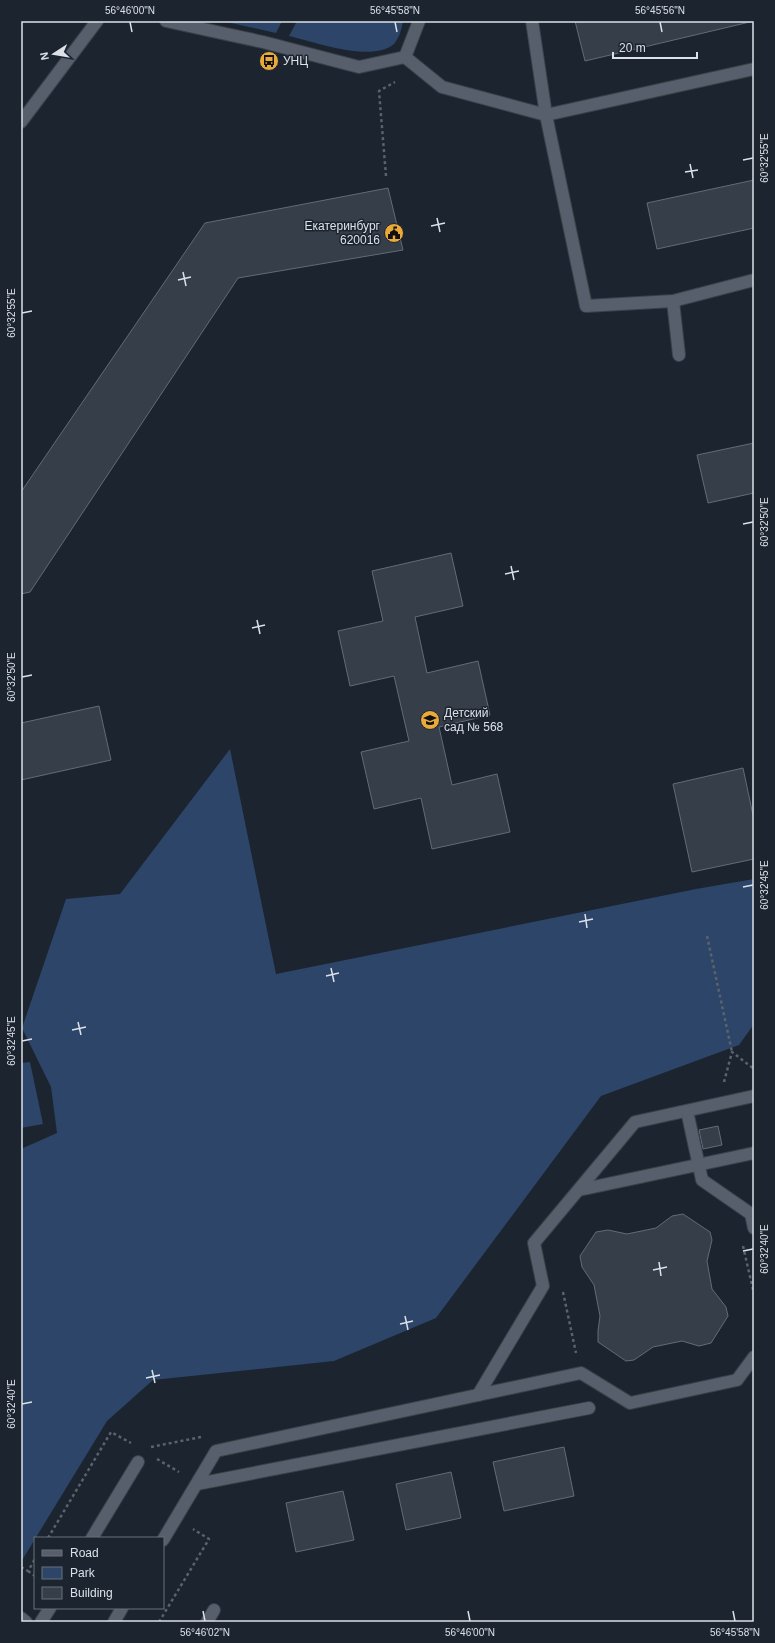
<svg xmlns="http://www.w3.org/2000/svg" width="775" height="1643" viewBox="0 0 775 1643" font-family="Arial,sans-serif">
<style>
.green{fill:#2c4568}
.building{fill:#363e4a;stroke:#626b78}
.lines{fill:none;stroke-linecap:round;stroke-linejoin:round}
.minor-casing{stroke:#3a4049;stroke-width:14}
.path{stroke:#5b626c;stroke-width:2.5;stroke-dasharray:3 3;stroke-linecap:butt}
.minor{stroke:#565f6b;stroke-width:12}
.ticks{fill:none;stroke:#dce1e9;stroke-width:1.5}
.labels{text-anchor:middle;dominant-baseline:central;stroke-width:3;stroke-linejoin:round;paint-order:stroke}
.poi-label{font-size:12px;fill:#dce1e9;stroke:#1c242f;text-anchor:start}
.neatline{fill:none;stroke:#dce1e9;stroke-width:1.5}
.ticks-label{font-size:10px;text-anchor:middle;fill:#dce1e9}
</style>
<rect width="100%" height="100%" fill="#1c242f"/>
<!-- green -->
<g class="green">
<path d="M 222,21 L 282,21 L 276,33 Z"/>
<path d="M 297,21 L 403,21 C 402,28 399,38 394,44 C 372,63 315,42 289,36 Z"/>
<path d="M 230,749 L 276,974 L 696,889 L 754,879 L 754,1024 L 739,1045 L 601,1096 L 436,1318 L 334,1361 L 153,1380 L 107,1421 L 21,1562 L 21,1149 L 57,1133 L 51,1087 L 22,1028 L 66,899 L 120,894 Z"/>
<path d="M 30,1062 L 43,1124 L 21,1128 L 21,1063 Z"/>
</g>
<!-- building -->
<g class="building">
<path d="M 575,21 L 754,21 L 585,61 Z"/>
<path d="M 754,180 L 754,228 L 657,249 L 647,203 Z"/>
<path d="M 388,188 L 403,250 L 238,278 L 30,592 L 21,594 L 21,492 L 205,223 Z"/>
<path d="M 754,443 L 754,493 L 708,503 L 697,455 Z"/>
<path d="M 451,553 L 463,606 L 415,617 L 427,673 L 478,661 L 490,715 L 439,727 L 452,785 L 497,774 L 510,832 L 432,849 L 421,798 L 374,809 L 361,752 L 409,741 L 394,676 L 350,686 L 338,631 L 383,621 L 372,571 Z"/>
<path d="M 99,706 L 111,760 L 21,780 L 21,723 Z"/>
<path d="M 743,768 L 754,820 L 754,859 L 692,872 L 673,784 Z"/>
<path d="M 718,1126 L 722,1145 L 703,1149 L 699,1130 Z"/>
<path d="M 683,1214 L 710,1232 L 712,1240 L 707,1261 L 712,1289 L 726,1307 L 728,1316 L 711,1343 L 699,1346 L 682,1341 L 653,1347 L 634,1360 L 626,1361 L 598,1342 L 598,1331 L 600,1316 L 594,1285 L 582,1267 L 580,1256 L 596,1232 L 608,1230 L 627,1234 L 656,1228 L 672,1216 Z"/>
<path d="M 564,1447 L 574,1496 L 504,1511 L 493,1462 Z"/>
<path d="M 451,1472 L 461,1518 L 406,1530 L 396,1484 Z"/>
<path d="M 343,1491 L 354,1540 L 296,1552 L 286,1503 Z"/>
</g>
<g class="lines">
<defs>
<g id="minor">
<path d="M 166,21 L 263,42 L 359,67 L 405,57 L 419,21"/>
<path d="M 532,21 L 546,115 L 586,306 L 673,301 L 754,280"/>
<path d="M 405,57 L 442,87 L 546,115 L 754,69"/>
<path d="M 21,122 L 97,21"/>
<path d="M 673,301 L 679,355"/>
<path d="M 687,1111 L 702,1180 L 751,1214 L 754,1228"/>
<path d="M 579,1190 L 754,1153"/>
<path d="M 478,1395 L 543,1286 L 534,1243 L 635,1122 L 754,1096"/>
<path d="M 197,1484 L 589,1408"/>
<path d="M 92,1538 L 138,1462"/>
<path d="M 163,1540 L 216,1451 L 581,1373 L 630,1403 L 737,1380 L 754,1357"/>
<path d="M 21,1618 L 26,1622"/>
<path d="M 41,1622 L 50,1608"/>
<path d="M 114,1622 L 122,1608"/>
<path d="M 207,1622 L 214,1610"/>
</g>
</defs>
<!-- minor casing -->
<use href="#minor" class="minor-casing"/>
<!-- path -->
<g class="path">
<path d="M 386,176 L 379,91 L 395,82"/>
<path d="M 707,936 L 732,1052"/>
<path d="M 724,1082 L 732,1052 L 754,1069"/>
<path d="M 743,1246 L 754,1294"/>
<path d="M 563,1292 L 576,1353"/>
<path d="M 151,1447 L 201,1437"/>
<path d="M 157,1459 L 179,1472"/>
<path d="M 48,1538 L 111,1432 L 131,1443"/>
<path d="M 21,1567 L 28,1571 L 35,1559"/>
<path d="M 28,1571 L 35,1576"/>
<path d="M 159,1622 L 209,1539 L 193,1529"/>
</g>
<!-- minor -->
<use href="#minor" class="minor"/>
</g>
<!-- ticks -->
<path class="ticks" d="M 130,22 L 132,32M 395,22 L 397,32M 660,22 L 662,32M 743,160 L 753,158M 690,164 L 693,178M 685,172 L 698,170M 437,218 L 440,232M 431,226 L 445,223M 183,272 L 186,286M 178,280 L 191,277M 22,313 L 32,311M 743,524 L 753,522M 511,566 L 514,580M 505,574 L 519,571M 257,620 L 260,634M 252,628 L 265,625M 22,677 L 32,675M 743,887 L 753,885M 585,914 L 587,928M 579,922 L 593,919M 331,968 L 334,982M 326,976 L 339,973M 78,1022 L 81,1035M 72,1030 L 86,1027M 22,1041 L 32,1039M 743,1251 L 753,1249M 659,1262 L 661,1276M 653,1270 L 667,1267M 405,1316 L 408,1330M 400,1324 L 413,1321M 152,1370 L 155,1383M 146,1378 L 160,1375M 22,1404 L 32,1402M 203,1611 L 205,1621M 468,1611 L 470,1621M 733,1611 L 735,1621"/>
<!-- icons -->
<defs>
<symbol id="bus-disc" viewBox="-11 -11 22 22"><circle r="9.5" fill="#eaaa39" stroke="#1c242f"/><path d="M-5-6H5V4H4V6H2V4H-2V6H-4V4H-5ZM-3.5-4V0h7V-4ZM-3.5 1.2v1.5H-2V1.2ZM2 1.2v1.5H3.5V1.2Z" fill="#111"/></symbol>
<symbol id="civic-disc" viewBox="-11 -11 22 22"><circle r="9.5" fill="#eaaa39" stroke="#1c242f"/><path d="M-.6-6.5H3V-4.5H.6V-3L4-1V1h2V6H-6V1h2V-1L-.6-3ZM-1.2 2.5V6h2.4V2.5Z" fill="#111"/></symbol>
<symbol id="school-disc" viewBox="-11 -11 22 22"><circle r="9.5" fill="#eaaa39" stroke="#1c242f"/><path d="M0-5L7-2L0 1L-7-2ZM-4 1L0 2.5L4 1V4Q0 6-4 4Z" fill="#111"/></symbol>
</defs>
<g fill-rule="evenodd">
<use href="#bus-disc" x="258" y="50" width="22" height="22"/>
<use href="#civic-disc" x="383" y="222" width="22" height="22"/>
<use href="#school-disc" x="419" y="709" width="22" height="22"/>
</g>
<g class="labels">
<!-- poi labels -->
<g class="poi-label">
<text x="283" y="61">УНЦ</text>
<text x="380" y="226" text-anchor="end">Екатеринбург<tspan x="380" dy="14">620016</tspan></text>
<text x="444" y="713">Детский<tspan x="444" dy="14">сад № 568</tspan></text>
</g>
</g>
<!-- border -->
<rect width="775" height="1643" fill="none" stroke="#1c242f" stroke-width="44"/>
<!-- legend -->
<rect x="34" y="1537" width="130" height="72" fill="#1c242f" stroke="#697079"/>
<rect x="42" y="1550" width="20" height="6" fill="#565f6b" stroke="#697079"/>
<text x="70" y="1557" font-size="12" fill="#dce1e9">Road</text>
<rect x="42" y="1567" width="20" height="12" fill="#2c4568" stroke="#697079"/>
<text x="70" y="1577" font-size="12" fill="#dce1e9">Park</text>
<rect x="42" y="1587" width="20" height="12" fill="#363e4a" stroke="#697079"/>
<text x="70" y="1597" font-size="12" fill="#dce1e9">Building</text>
<!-- north arrow -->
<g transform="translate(54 54) rotate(258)" stroke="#1c242f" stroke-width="3" paint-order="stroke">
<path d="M0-3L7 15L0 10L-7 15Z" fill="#dce1e9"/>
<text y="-6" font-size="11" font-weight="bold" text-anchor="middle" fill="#dce1e9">N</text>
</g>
<!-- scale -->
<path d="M613 52v6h84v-6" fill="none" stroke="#dce1e9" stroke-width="2"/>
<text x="619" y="52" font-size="12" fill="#dce1e9" stroke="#1c242f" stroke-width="3" paint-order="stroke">20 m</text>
<rect x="22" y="22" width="731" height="1599" class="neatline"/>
<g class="ticks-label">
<text x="130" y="14">56°46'00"N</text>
<text x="395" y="14">56°45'58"N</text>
<text x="660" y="14">56°45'56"N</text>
<text transform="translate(764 158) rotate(-90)" y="4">60°32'55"E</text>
<text transform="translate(11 313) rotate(-90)" y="4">60°32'55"E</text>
<text transform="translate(764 522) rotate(-90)" y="4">60°32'50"E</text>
<text transform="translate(11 677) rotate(-90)" y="4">60°32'50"E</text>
<text transform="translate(764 885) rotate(-90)" y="4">60°32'45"E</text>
<text transform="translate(11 1041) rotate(-90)" y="4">60°32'45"E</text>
<text transform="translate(764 1249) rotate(-90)" y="4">60°32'40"E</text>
<text transform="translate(11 1404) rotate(-90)" y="4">60°32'40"E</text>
<text x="205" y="1636">56°46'02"N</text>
<text x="470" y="1636">56°46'00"N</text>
<text x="735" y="1636">56°45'58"N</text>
</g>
</svg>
